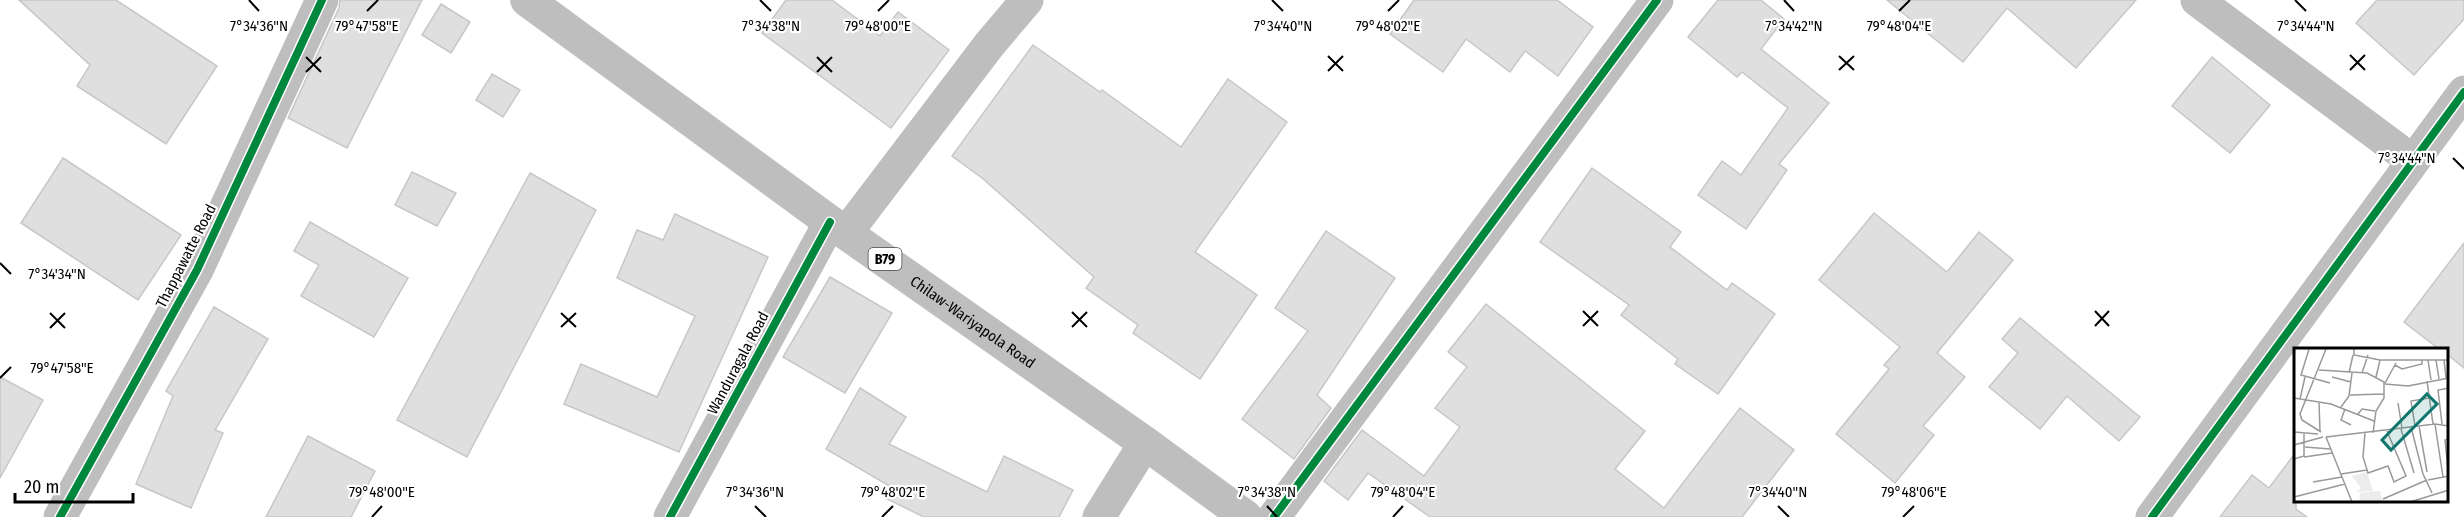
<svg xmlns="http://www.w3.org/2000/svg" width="2464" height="517" viewBox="0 0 2464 517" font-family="'Fira Sans Condensed',sans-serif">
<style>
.building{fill:#dfdfdf;stroke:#c7c7c7;stroke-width:1.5}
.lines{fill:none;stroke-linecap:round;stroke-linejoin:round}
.primary-casing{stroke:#dbdbdb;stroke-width:34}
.minor{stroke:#bebebe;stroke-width:33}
.primary{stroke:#bebebe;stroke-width:33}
.cycleway-casing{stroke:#fff;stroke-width:11}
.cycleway{stroke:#00873e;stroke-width:8}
.ticks{fill:none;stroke:#000;stroke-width:2}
.labels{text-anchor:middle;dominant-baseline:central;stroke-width:4.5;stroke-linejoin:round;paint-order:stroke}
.shield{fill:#fff;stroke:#4c4c4c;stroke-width:1.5}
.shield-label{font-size:14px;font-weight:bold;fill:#000}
.street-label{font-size:15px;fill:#000;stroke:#fff}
.inset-road{fill:none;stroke:#999;stroke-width:1.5}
.view{fill:#0f766e;fill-opacity:0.15;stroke:#0f766e;stroke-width:3}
.inset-edge{fill:none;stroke:#000;stroke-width:3}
.ticks-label{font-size:15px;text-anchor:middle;fill:#000;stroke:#fff;stroke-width:4.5;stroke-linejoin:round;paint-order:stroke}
</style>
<rect width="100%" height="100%" fill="#fff"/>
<!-- building -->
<g class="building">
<path d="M 19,0 L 116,0 L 217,66 L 166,144 L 77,86 L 90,65 Z"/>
<path d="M 340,0 L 422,0 L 347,148 L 288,118 L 339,8 Z"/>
<path d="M 786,0 L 832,0 L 880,36 L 898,12 L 949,50 L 891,128 L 762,33 Z"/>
<path d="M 1414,0 L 1557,0 L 1593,27 L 1558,76 L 1525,51 L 1510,72 L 1466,39 L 1443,72 L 1390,34 Z"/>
<path d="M 1718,0 L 1761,0 L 1784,19 L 1761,49 L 1829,103 L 1779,164 L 1787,170 L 1746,229 L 1698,195 L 1722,161 L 1741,175 L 1788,108 L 1742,72 L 1737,77 L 1688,37 Z"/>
<path d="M 1887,0 L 2136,0 L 2076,68 L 2007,8 L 1963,62 Z"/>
<path d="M 2377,0 L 2464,0 L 2464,19 L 2414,75 L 2356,23 Z"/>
<path d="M 441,4 L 470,22 L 451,53 L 422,35 Z"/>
<path d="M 1033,45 L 1100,92 L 1102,90 L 1181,147 L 1228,79 L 1287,122 L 1195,252 L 1257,295 L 1200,379 L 1133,333 L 1138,325 L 1086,288 L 1094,277 L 982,178 L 952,156 Z"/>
<path d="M 2212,57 L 2270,105 L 2230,153 L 2172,106 Z"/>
<path d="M 492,74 L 520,90 L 503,117 L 476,100 Z"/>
<path d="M 63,158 L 181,235 L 138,300 L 21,223 Z"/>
<path d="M 1592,168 L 1681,232 L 1670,247 L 1727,290 L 1732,283 L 1775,314 L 1718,394 L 1675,364 L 1678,359 L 1621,315 L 1629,305 L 1540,242 Z"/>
<path d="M 412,172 L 456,193 L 437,226 L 395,205 Z"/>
<path d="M 530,173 L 596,210 L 467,457 L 397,420 Z"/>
<path d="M 1874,213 L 1947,272 L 1979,232 L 2013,260 L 1937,353 L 1965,377 L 1923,426 L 1934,435 L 1895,483 L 1836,434 L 1889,369 L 1884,365 L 1900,347 L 1819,280 Z"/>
<path d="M 675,214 L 768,257 L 679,452 L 564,404 L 581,364 L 657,397 L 695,316 L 617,278 L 637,230 L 663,240 Z"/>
<path d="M 310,222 L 408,278 L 374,337 L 301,296 L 319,265 L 294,251 Z"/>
<path d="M 1326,231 L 1395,278 L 1317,395 L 1331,408 L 1294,459 L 1242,419 L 1308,331 L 1275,308 Z"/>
<path d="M 2464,243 L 2464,368 L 2448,355 L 2448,349 L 2439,349 L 2404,322 Z"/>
<path d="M 830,277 L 892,313 L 845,393 L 783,357 Z"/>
<path d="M 1486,304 L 1645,431 L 1615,469 L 1664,508 L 1740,408 L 1794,450 L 1742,517 L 1430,517 L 1368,473 L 1348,500 L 1324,481 L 1362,430 L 1424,476 L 1460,427 L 1435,408 L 1467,367 L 1448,352 Z"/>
<path d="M 214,307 L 268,339 L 215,430 L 223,433 L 191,508 L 136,484 L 173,396 L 166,391 Z"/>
<path d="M 2020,318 L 2140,417 L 2119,441 L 2067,396 L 2040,429 L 1989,387 L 2018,353 L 2002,339 Z"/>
<path d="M 0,377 L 43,400 L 0,478 Z"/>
<path d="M 860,388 L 906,417 L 889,444 L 987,492 L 1004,456 L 1073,490 L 1059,517 L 924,517 L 887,499 L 893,488 L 826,449 Z"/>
<path d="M 308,436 L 375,471 L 351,517 L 266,517 Z"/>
<path d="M 2296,452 L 2296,509 L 2307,517 L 2220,517 L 2252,475 L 2269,488 Z"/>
</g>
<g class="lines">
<defs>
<g id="primary">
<path id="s1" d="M 527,0 L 830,222 L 1145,443 L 1246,517"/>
</g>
</defs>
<!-- primary casing -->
<use href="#primary" class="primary-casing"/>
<!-- minor -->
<g class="minor">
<path d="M 2197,0 L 2413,161"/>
<path d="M 847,232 L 989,45 L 1027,0"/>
<path d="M 60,517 L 197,270 L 322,0"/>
<path d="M 670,517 L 830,222"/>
<path d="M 1099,517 L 1145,443"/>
<path d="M 1274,517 L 1657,0"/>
<path d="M 2152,517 L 2464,92"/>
</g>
<!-- primary -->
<use href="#primary" class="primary"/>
<defs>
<g id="cycleway">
<path d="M 60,517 L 197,270 L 322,0"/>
<path d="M 670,517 L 830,222"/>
<path d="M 1274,517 L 1657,0"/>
<path d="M 2152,517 L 2464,92"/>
</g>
</defs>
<!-- cycleway casing -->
<use href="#cycleway" class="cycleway-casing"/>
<!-- cycleway -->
<use href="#cycleway" class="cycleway"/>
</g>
<!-- ticks -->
<path class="ticks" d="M 249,0 L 259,11M 760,0 L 771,11M 1272,0 L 1283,11M 1784,0 L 1794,11M 2295,0 L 2306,11M 367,11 L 378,0M 878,11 L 889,0M 1388,11 L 1399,0M 1899,11 L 1910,0M 2350,55 L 2365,70M 1328,56 L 1343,71M 1839,56 L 1854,70M 306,57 L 321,72M 817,57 L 832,72M 1839,70 L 1854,56M 2350,70 L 2365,55M 1328,71 L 1343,56M 306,72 L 321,57M 817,72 L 832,57M 2453,158 L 2464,169M 0,263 L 11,274M 1583,311 L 1598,326M 2095,311 L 2109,326M 1072,312 L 1087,327M 50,313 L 65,328M 561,313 L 576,327M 1583,326 L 1598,311M 2095,326 L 2109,311M 561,327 L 576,313M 1072,327 L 1087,312M 50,328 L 65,313M 0,378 L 11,367M 755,506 L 766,517M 1267,506 L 1277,517M 1778,506 L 1789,517M 372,517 L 382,506M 882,517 L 893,506M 1393,517 L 1403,506M 1903,517 L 1914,506"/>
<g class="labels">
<!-- shield labels -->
<rect class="shield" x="868.5" y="248" width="33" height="22" rx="4.5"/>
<g class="shield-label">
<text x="885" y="259">B79</text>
</g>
<!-- street labels -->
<g class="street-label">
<text transform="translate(186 256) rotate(-63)">Thappawatte Road</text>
<text stroke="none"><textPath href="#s1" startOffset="550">Chilaw-Wariyapola Road</textPath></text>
<text transform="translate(738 363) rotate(-62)">Wanduragala Road</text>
</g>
</g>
<!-- overview -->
<g transform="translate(2294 348)">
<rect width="154" height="154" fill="#fff"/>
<path d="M 73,124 L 79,143 L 63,144 L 67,140 L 58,128 ZM 86,143 L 89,154 L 65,154 L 66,145 Z" fill="#ececec"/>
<path class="inset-road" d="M 15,1 L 7,27 L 36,35M 60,1 L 60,7 L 86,12M 134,12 L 137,32M 142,12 L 145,31M 150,12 L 152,30M 101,17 L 108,21 L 128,16 L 128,12M 25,22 L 73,25 L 90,34 L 90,50 L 82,63 L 79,85M 55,25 L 59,7M 68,25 L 74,7M 38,29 L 57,34M 82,29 L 86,12 L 155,12M 133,33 L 139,76M 91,35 L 102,15M 91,36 L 114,38 L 155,30M 56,47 L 90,46M 0,50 L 37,56 L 80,73M 6,51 L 11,29M 25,55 L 26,83M 104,55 L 108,80M 47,59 L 55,48 L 58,25M 51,61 L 47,72 L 57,77M 64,66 L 68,61 L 81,63M 141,76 L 149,129M 148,76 L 144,42 L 155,40M 121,78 L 117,53 L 135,50M 125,78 L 133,124M 117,79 L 129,126 L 138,145M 107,81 L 120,125M 0,84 L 24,86M 27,84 L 8,72 L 6,66 L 32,1M 71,85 L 69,109 L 74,125 L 94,118 L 100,134 L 112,128 L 93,83M 32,89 L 141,76 L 155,78M 32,89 L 58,154M 0,97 L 29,89M 11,99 L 36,101M 10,109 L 38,105M 0,111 L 10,108 L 10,86M 154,121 L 151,92 L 155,91M 47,126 L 73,122M 134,132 L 155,128M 19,134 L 48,129M 0,149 L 51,136M 89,151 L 133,132M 116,154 L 155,142"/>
<path class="view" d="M 133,46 L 143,56 L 97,102 L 88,92 Z"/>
<rect width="154" height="154" class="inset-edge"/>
</g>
<g class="ticks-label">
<text x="259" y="31">7°34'36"N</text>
<text x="367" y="31">79°47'58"E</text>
<text x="771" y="31">7°34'38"N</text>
<text x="878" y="31">79°48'00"E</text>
<text x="1283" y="31">7°34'40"N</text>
<text x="1388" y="31">79°48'02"E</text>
<text x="1794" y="31">7°34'42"N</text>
<text x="1899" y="31">79°48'04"E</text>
<text x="2306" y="31">7°34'44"N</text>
<text x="2407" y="163">7°34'44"N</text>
<text x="57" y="279">7°34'34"N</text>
<text x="62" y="373">79°47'58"E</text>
<text x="382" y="497">79°48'00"E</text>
<text x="755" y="497">7°34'36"N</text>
<text x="893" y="497">79°48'02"E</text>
<text x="1267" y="497">7°34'38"N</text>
<text x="1403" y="497">79°48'04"E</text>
<text x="1778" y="497">7°34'40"N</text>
<text x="1914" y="497">79°48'06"E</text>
</g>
<!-- scale -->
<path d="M15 493v9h118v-9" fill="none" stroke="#000000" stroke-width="3"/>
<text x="24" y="493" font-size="18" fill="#000000" stroke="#ffffff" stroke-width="4.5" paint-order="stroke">20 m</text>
</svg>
